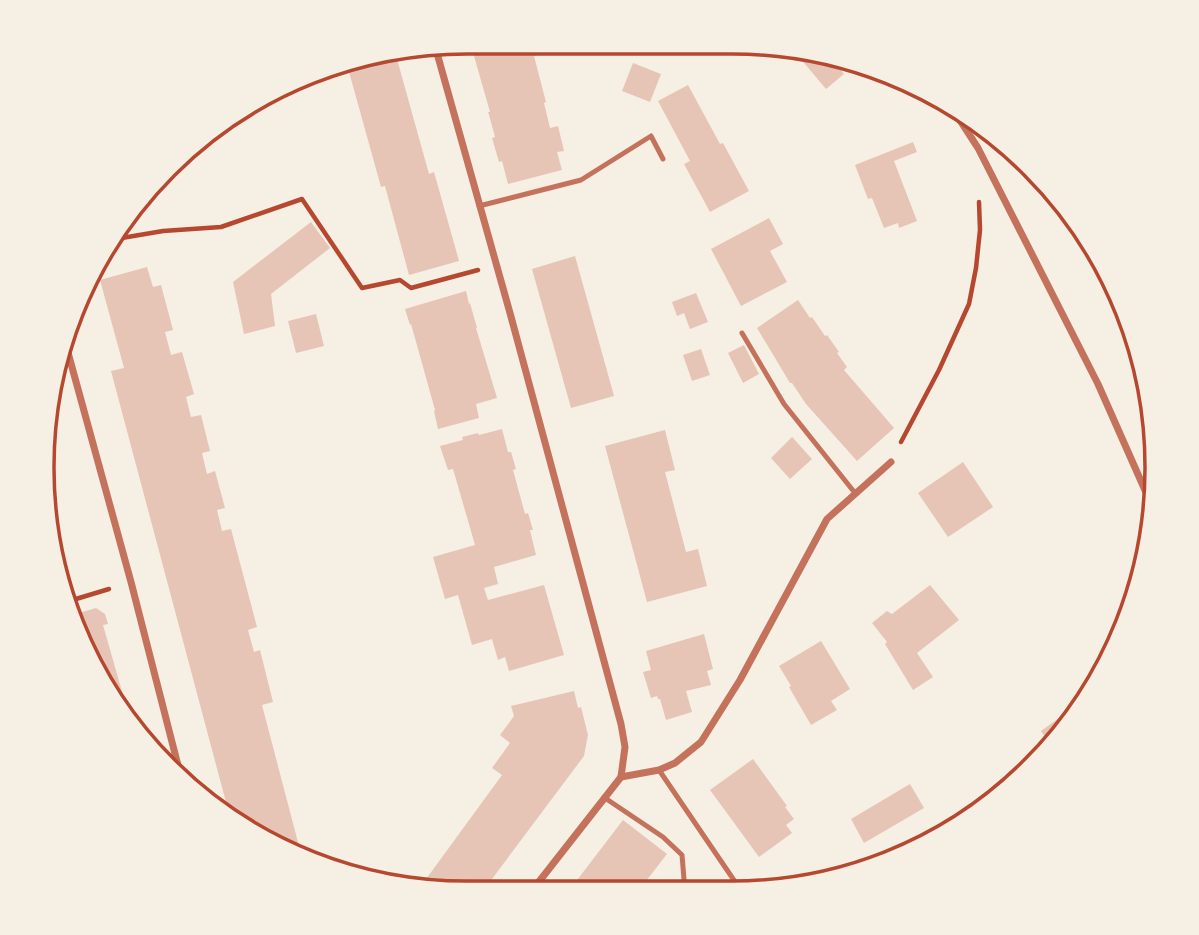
<svg xmlns="http://www.w3.org/2000/svg" width="1199" height="935" viewBox="0 0 1199 935" font-family="Mulish,sans-serif">
<style>
.building{fill:#e6c5b7}
.lines{fill:none;stroke-linecap:round;stroke-linejoin:round}
.path{stroke:#b5482f;stroke-width:4.5}
.service{stroke:#c5725c;stroke-width:5}
.minor{stroke:#c5725c;stroke-width:7}
.rim{fill:none;stroke:#b5482f;stroke-width:3.5}
</style>
<rect width="100%" height="100%" fill="#f6efe4"/>
<!-- building -->
<g class="building">
<path d="M 470,42 L 542,42 L 545,53 L 534,56 L 546,102 L 544,103 L 550,128 L 558,126 L 564,151 L 557,152 L 562,170 L 508,184 L 502,161 L 499,162 L 492,138 L 495,137 L 489,115 L 488,112 L 490,112 Z"/>
<path d="M 395,52 L 429,174 L 434,172 L 459,261 L 409,275 L 385,186 L 381,187 L 346,61 L 357,57 Z"/>
<path d="M 805,52 L 830,57 L 844,74 L 826,89 L 799,57 Z"/>
<path d="M 633,63 L 661,74 L 650,102 L 622,91 Z"/>
<path d="M 688,85 L 720,144 L 723,143 L 749,191 L 710,212 L 684,164 L 690,161 L 658,101 Z"/>
<path d="M 913,142 L 917,152 L 894,161 L 917,221 L 899,228 L 898,223 L 884,228 L 872,198 L 868,199 L 855,165 Z"/>
<path d="M 769,218 L 783,244 L 770,251 L 787,282 L 741,306 L 711,249 Z"/>
<path d="M 311,222 L 330,248 L 271,294 L 275,326 L 244,334 L 233,282 Z"/>
<path d="M 575,256 L 614,396 L 571,408 L 532,269 Z"/>
<path d="M 147,267 L 153,287 L 161,285 L 173,330 L 165,332 L 171,355 L 182,352 L 194,394 L 186,397 L 191,417 L 201,415 L 210,451 L 202,453 L 207,474 L 215,471 L 225,508 L 217,510 L 222,531 L 231,529 L 257,627 L 248,630 L 254,652 L 260,650 L 273,702 L 262,705 L 300,850 L 231,821 L 111,371 L 124,368 L 100,280 Z"/>
<path d="M 466,291 L 469,304 L 470,303 L 477,328 L 476,328 L 497,398 L 476,404 L 479,418 L 438,429 L 434,411 L 435,410 L 411,324 L 410,325 L 405,309 Z"/>
<path d="M 696,293 L 708,322 L 690,329 L 684,313 L 677,316 L 672,302 Z"/>
<path d="M 798,300 L 810,318 L 812,317 L 825,336 L 827,335 L 839,352 L 837,353 L 847,367 L 844,370 L 894,428 L 857,461 L 806,404 L 792,383 L 790,383 L 757,328 Z"/>
<path d="M 316,314 L 324,346 L 296,353 L 288,321 Z"/>
<path d="M 744,345 L 759,374 L 743,383 L 728,353 Z"/>
<path d="M 701,349 L 710,375 L 692,381 L 683,355 Z"/>
<path d="M 502,429 L 508,452 L 511,452 L 516,469 L 513,470 L 525,514 L 528,513 L 533,530 L 530,530 L 536,555 L 494,567 L 498,584 L 484,588 L 488,600 L 544,585 L 564,655 L 509,671 L 505,657 L 498,660 L 492,639 L 472,645 L 458,595 L 445,599 L 433,557 L 475,545 L 453,469 L 448,470 L 440,446 L 463,440 L 462,437 L 478,433 L 479,435 Z"/>
<path d="M 665,430 L 675,470 L 665,472 L 686,552 L 698,549 L 707,586 L 647,602 L 605,446 Z"/>
<path d="M 792,437 L 812,459 L 790,479 L 771,458 Z"/>
<path d="M 963,462 L 993,507 L 948,537 L 918,493 Z"/>
<path d="M 930,585 L 959,620 L 917,653 L 933,677 L 913,690 L 885,644 L 887,642 L 872,623 L 887,611 L 892,614 Z"/>
<path d="M 96,608 L 105,614 L 108,624 L 103,625 L 129,716 L 132,715 L 137,733 L 99,681 L 72,615 Z"/>
<path d="M 704,634 L 713,669 L 707,671 L 711,685 L 686,691 L 692,712 L 666,720 L 660,699 L 658,699 L 657,696 L 651,698 L 643,672 L 651,670 L 646,651 Z"/>
<path d="M 821,641 L 850,689 L 831,701 L 837,710 L 811,725 L 789,687 L 791,686 L 779,666 Z"/>
<path d="M 574,691 L 578,708 L 581,707 L 588,735 L 584,756 L 486,887 L 421,886 L 502,775 L 492,768 L 510,743 L 500,735 L 514,716 L 511,706 Z"/>
<path d="M 1063,715 L 1070,725 L 1050,744 L 1041,731 Z"/>
<path d="M 753,759 L 787,806 L 785,807 L 794,819 L 786,825 L 792,833 L 759,857 L 710,790 Z"/>
<path d="M 910,784 L 924,808 L 864,843 L 851,819 Z"/>
<path d="M 623,820 L 667,854 L 639,890 L 571,888 Z"/>
<path d="M 960,822 L 945,836 L 917,848 L 915,840 L 938,834 L 937,829 Z"/>
<path d="M 810,873 L 814,881 L 786,887 L 786,886 Z"/>
</g>
<g class="lines">
<!-- path -->
<g class="path">
<path d="M 110,240 L 163,231 L 221,227 L 302,199 L 362,288 L 400,280 L 411,288 L 478,270"/>
<path d="M 901,442 L 939,370 L 969,304 L 976,268 L 980,230 L 979,202"/>
<path d="M 66,602 L 109,589"/>
</g>
<!-- service -->
<g class="service">
<path d="M 479,206 L 581,180 L 651,136 L 663,159"/>
<path d="M 742,333 L 784,404 L 855,493"/>
<path d="M 659,770 L 742,892"/>
<path d="M 605,798 L 663,837 L 682,855 L 685,891"/>
</g>
<!-- minor -->
<g class="minor">
<path d="M 435,46 L 510,313 L 621,724 L 625,747 L 621,777 L 534,888"/>
<path d="M 954,111 L 978,148 L 1098,384 L 1148,497"/>
<path d="M 64,338 L 131,582 L 181,777"/>
<path d="M 621,777 L 659,770 L 675,763 L 701,742 L 740,680 L 827,519 L 891,462"/>
</g>
</g>
<!-- crop -->
<path d="M0 0H1199V935H0ZM467 54H732A413 413 0 0 1 1145 467V468A413 413 0 0 1 732 881H467A413 413 0 0 1 54 468V467A413 413 0 0 1 467 54Z" fill="#f6efe4" fill-rule="evenodd"/>
<path class="rim" d="M467 54H732A413 413 0 0 1 1145 467V468A413 413 0 0 1 732 881H467A413 413 0 0 1 54 468V467A413 413 0 0 1 467 54Z"/>
</svg>
